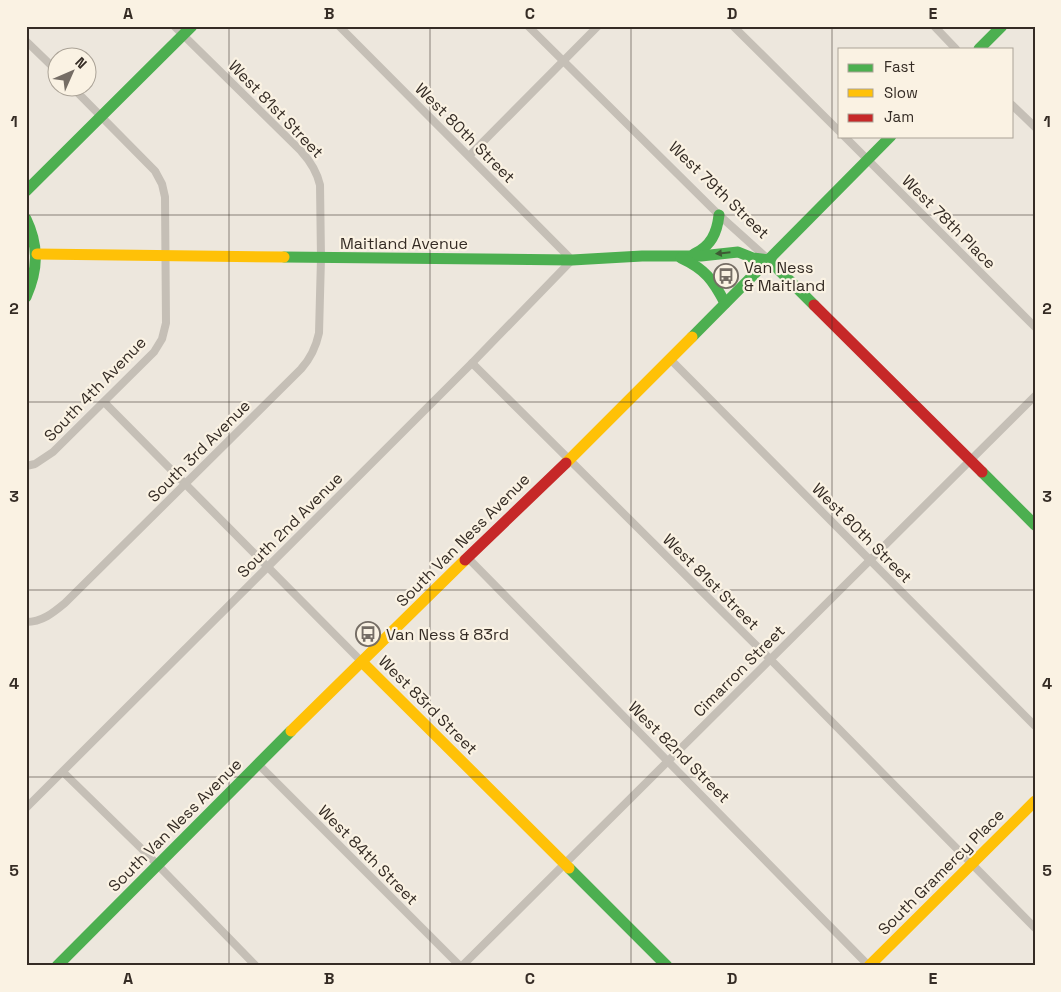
<svg xmlns="http://www.w3.org/2000/svg" width="1061" height="992" viewBox="0 0 1061 992" font-family="'Space Grotesk',sans-serif">
<style>
.lines{fill:none;stroke-linecap:round;stroke-linejoin:round}
.street{stroke:#c5bfb6;stroke-width:8}
.fast{stroke:#4caf50;stroke-width:11}
.slow{stroke:#ffc107;stroke-width:11}
.jam{stroke:#c62828;stroke-width:11}
.oneway{fill:#3d5a34}
.grid{fill:none;stroke:#352c25;stroke-width:1;stroke-opacity:0.55}
.labels{text-anchor:middle;dominant-baseline:central;stroke-width:4.5;stroke-linejoin:round;paint-order:stroke}
.street-label{font-size:16px;fill:#352c25;stroke:#faf2e3}
.poi-label{font-size:16px;fill:#352c25;stroke:#faf2e3;text-anchor:start}
.neatline{fill:none;stroke:#352c25;stroke-width:2}
.grid-label{font-size:16px;text-anchor:middle;font-weight:bold;fill:#352c25}
</style>
<rect width="100%" height="100%" fill="#ede7dd"/>
<g class="lines">
<!-- street -->
<g class="street">
<path d="M 528,26 L 719,215 L 769,260"/>
<path d="M 733,26 L 840,132"/>
<path d="M 934,26 L 956,49"/>
<path d="M 26,41 L 58,72"/>
<path d="M 1012,105 L 1035,127"/>
<path d="M 844,136 L 1035,327"/>
<path d="M 469,156 L 598,26"/>
<path d="M 670,359 L 1035,726"/>
<path d="M 472,363 L 770,659 L 1035,928"/>
<path d="M 104,402 L 362,662"/>
<path d="M 26,466 L 35,464 L 53,452 L 154,352 L 162,339 L 166,323 L 165,197 L 162,184 L 155,171 L 73,88"/>
<path d="M 468,558 L 869,966"/>
<path d="M 26,622 C 42,622 53,613 65,603 L 301,369 C 311,358 316,347 319,333 L 321,258 L 320,185 C 317,172 311,162 301,151 L 174,26"/>
<path d="M 258,764 L 460,966"/>
<path d="M 63,772 L 147,854 L 256,966"/>
<path d="M 26,808 L 472,363 L 572,260 L 339,26"/>
<path d="M 462,966 L 1035,396"/>
</g>
<!-- fast -->
<g class="fast">
<path d="M 979,49 L 1002,26"/>
<path d="M 26,191 L 192,26"/>
<path d="M 26,219 C 39,246 38,270 26,297"/>
<path d="M 694,254 C 711,246 717,233 719,215"/>
<path d="M 284,257 L 572,260 L 642,256 L 701,256 L 738,252 L 753,258 L 769,260 L 814,305"/>
<path d="M 681,258 C 705,269 713,280 725,303"/>
<path d="M 692,337 L 891,136"/>
<path d="M 982,472 L 1035,525"/>
<path d="M 569,868 L 667,966"/>
<path d="M 57,966 L 291,731"/>
</g>
<!-- slow -->
<g class="slow">
<path d="M 37,254 L 284,257"/>
<path d="M 566,463 L 692,337"/>
<path d="M 362,662 L 569,868"/>
<path d="M 291,731 L 465,560"/>
<path d="M 869,966 L 1035,801"/>
</g>
<!-- jam -->
<g class="jam">
<path d="M 814,305 L 982,472"/>
<path d="M 465,560 L 566,463"/>
</g>
</g>
<!-- one-way arrows -->
<defs><path id="oneway-solid" d="M-6-.8H1V-3.2L6.5 0L1 3.2V.8H-6Z" transform="scale(1.25)"/></defs>
<use class="oneway" href="#oneway-solid" transform="translate(723 253) rotate(174)"/>
<!-- grid -->
<path class="grid" d="M 229,26 L 229,966M 430,26 L 430,966M 631,26 L 631,966M 832,26 L 832,966M 26,215 L 1035,215M 26,402 L 1035,402M 26,590 L 1035,590M 26,777 L 1035,777"/>
<!-- icons -->
<defs>
<symbol id="bus-ring" viewBox="-11 -11 22 22"><circle r="9.5" fill="#faf2e3" stroke="#756d65" stroke-width="1.5"/><path d="M-5-6H5V4H4V6H2V4H-2V6H-4V4H-5ZM-3.5-4V0h7V-4ZM-3.5 1.2v1.5H-2V1.2ZM2 1.2v1.5H3.5V1.2Z" fill="#756d65"/></symbol>
</defs>
<g fill-rule="evenodd">
<use href="#bus-ring" x="712" y="262" width="28" height="28"/>
<use href="#bus-ring" x="354" y="620" width="28" height="28"/>
</g>
<g class="labels">
<!-- street labels -->
<g class="street-label">
<text transform="translate(276 109) rotate(46)">West 81st Street</text>
<text transform="translate(465 133) rotate(45)">West 80th Street</text>
<text transform="translate(719 190) rotate(44)">West 79th Street</text>
<text transform="translate(949 222) rotate(45)">West 78th Place</text>
<text x="404" y="243">Maitland Avenue</text>
<text transform="translate(95 389) rotate(-46)">South 4th Avenue</text>
<text transform="translate(199 451) rotate(-45)">South 3rd Avenue</text>
<text transform="translate(290 525) rotate(-45)">South 2nd Avenue</text>
<text transform="translate(862 533) rotate(45)">West 80th Street</text>
<text transform="translate(463 540) rotate(-45)">South Van Ness Avenue</text>
<text transform="translate(711 582) rotate(45)">West 81st Street</text>
<text transform="translate(739 671) rotate(-45)">Cimarron Street</text>
<text transform="translate(428 705) rotate(45)">West 83rd Street</text>
<text transform="translate(679 752) rotate(45)">West 82nd Street</text>
<text transform="translate(175 825) rotate(-45)">South Van Ness Avenue</text>
<text transform="translate(368 855) rotate(45)">West 84th Street</text>
<text transform="translate(941 872) rotate(-45)">South Gramercy Place</text>
</g>
<!-- poi labels -->
<g class="poi-label">
<text x="744" y="267">Van Ness<tspan x="744" dy="18">&amp; Maitland</tspan></text>
<text x="386" y="634">Van Ness &amp; 83rd</text>
</g>
</g>
<!-- border -->
<rect width="1061" height="992" fill="none" stroke="#faf2e3" stroke-width="55"/>
<!-- legend -->
<rect x="838" y="48" width="175" height="90" fill="#faf2e3" stroke="#aba397"/>
<rect x="848" y="64" width="25" height="8" fill="#4caf50" stroke="#aba397"/>
<text x="884" y="72" font-size="15" fill="#352c25">Fast</text>
<rect x="848" y="89" width="25" height="8" fill="#ffc107" stroke="#aba397"/>
<text x="884" y="98" font-size="15" fill="#352c25">Slow</text>
<rect x="848" y="114" width="25" height="8" fill="#c62828" stroke="#aba397"/>
<text x="884" y="122" font-size="15" fill="#352c25">Jam</text>
<!-- north arrow -->
<g transform="translate(72 72) rotate(45)"><circle r="24" fill="#faf2e3" stroke="#aba397"/>
<path d="M0-4L9 19L0 12L-9 19Z" fill="#756d65"/>
<text y="-8" font-size="14" font-weight="bold" text-anchor="middle" fill="#352c25">N</text>
</g>
<rect x="28" y="28" width="1006" height="936" class="neatline"/>
<g class="grid-label">
<text x="128" y="19">A</text>
<text x="329" y="19">B</text>
<text x="530" y="19">C</text>
<text x="732" y="19">D</text>
<text x="933" y="19">E</text>
<text x="14" y="127">1</text>
<text x="1047" y="127">1</text>
<text x="14" y="314">2</text>
<text x="1047" y="314">2</text>
<text x="14" y="502">3</text>
<text x="1047" y="502">3</text>
<text x="14" y="689">4</text>
<text x="1047" y="689">4</text>
<text x="14" y="876">5</text>
<text x="1047" y="876">5</text>
<text x="128" y="984">A</text>
<text x="329" y="984">B</text>
<text x="530" y="984">C</text>
<text x="732" y="984">D</text>
<text x="933" y="984">E</text>
</g>
</svg>
